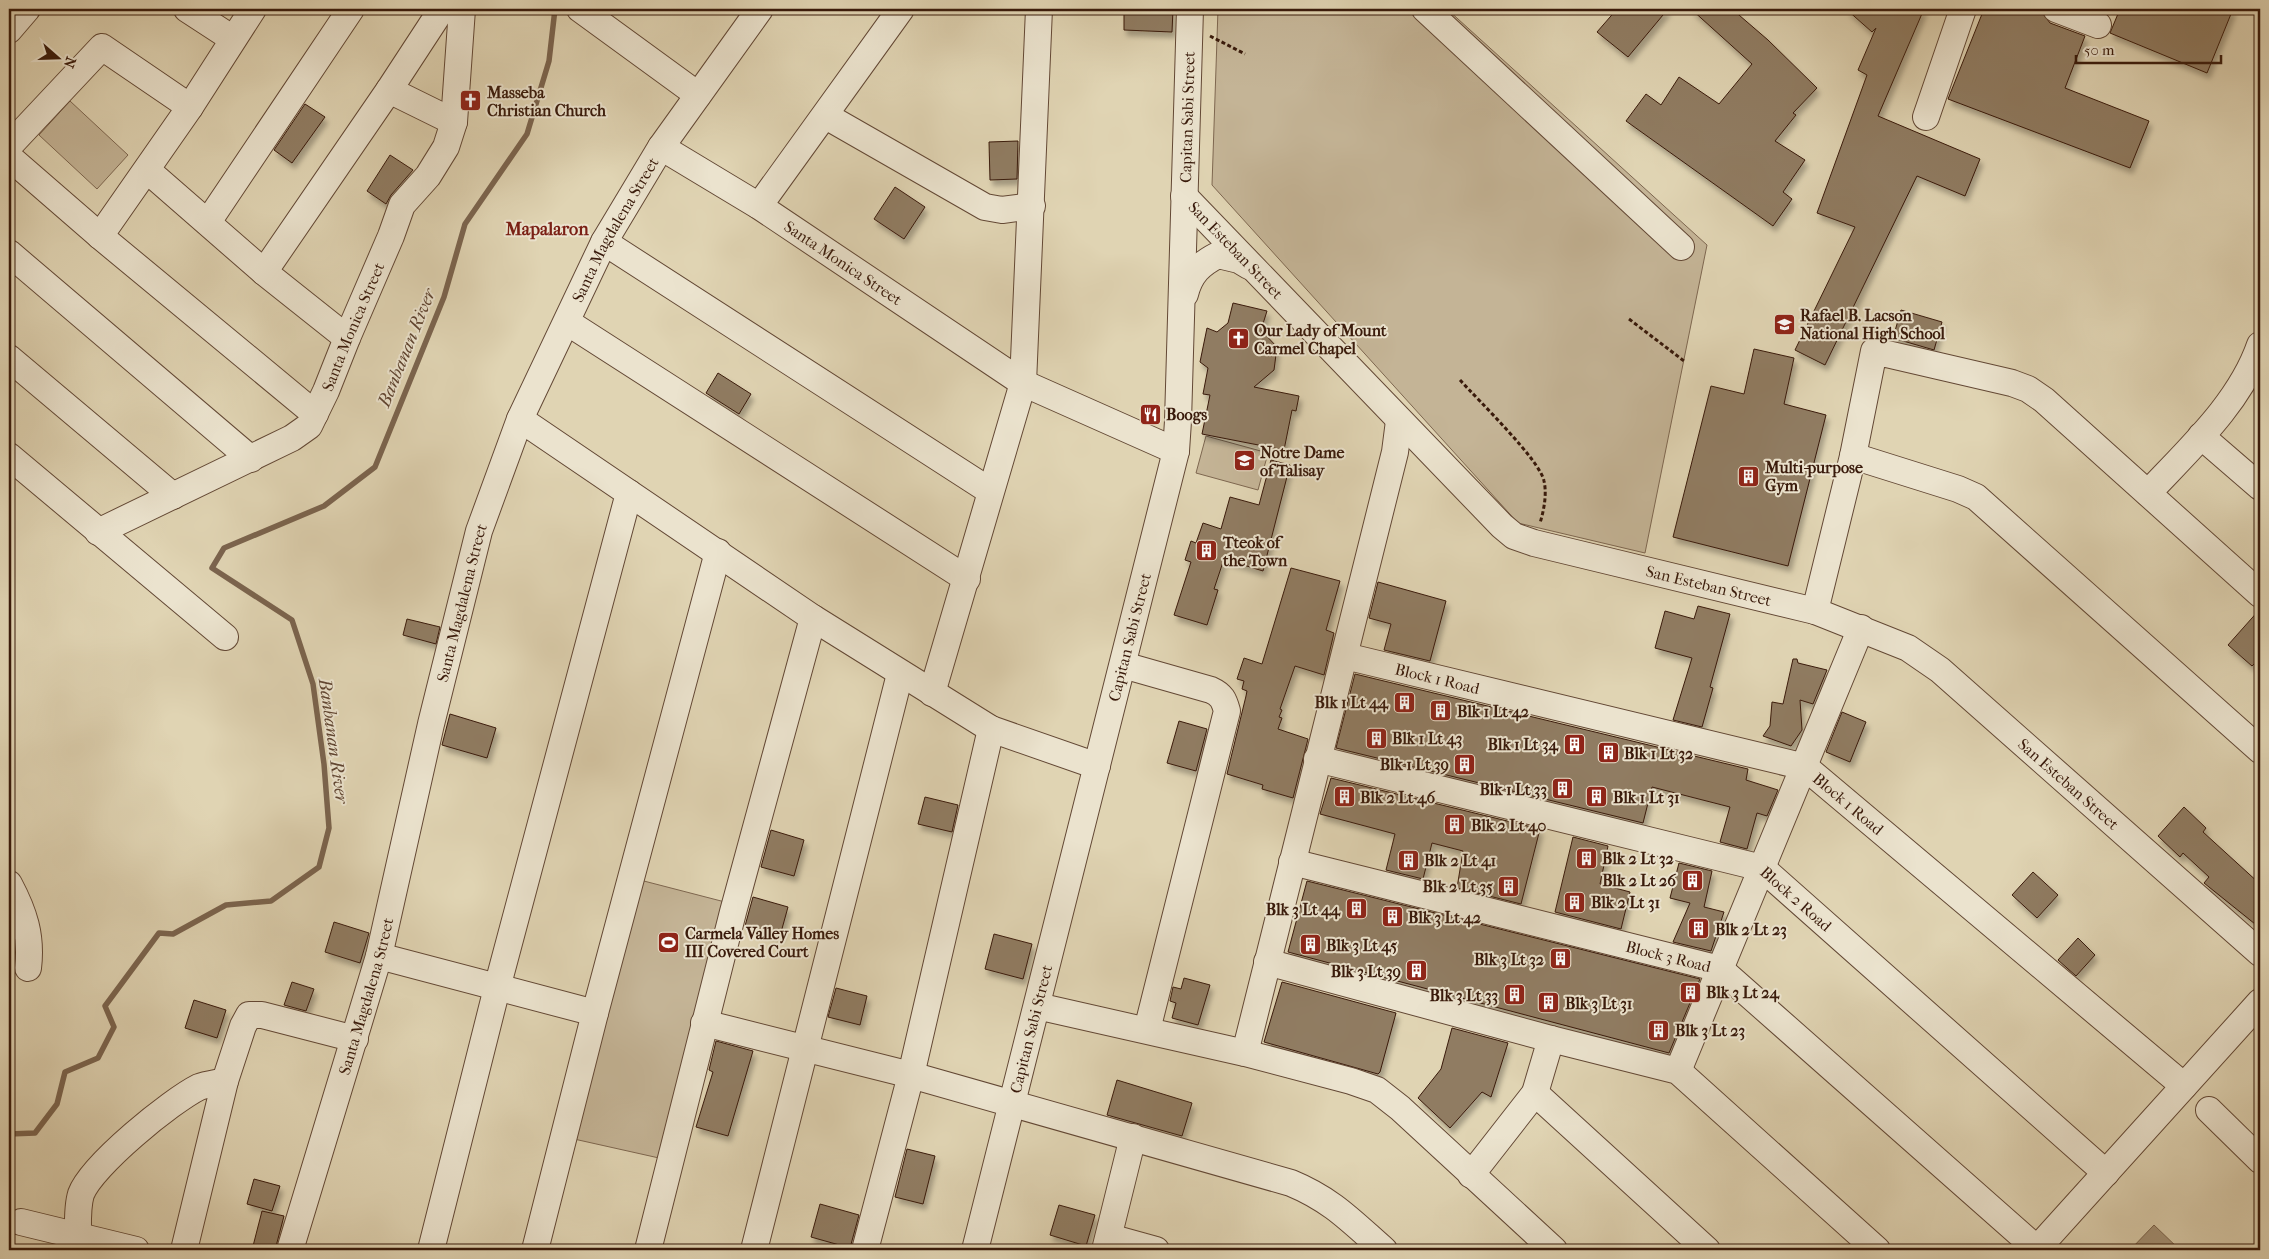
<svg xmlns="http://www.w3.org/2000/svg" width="2269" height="1259" viewBox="0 0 2269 1259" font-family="'IM FELL French Canon',serif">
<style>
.green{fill:#c4b496;stroke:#7e6750}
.water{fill:#a7957a;stroke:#7b644e}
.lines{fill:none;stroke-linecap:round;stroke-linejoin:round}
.stream{stroke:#7b644e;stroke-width:5.5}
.building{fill:#907b62;stroke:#391a0b;filter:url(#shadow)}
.minor-casing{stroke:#634835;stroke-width:28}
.path{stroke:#391a0b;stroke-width:3;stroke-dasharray:4 2.5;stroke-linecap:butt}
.minor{stroke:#ebe3ce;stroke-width:26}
.labels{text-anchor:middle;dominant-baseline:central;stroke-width:4;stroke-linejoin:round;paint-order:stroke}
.poi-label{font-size:16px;font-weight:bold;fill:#391a0b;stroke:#ebe3ce;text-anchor:start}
.street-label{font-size:16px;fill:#391a0b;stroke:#ebe3ce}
.neighbourhood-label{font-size:18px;font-weight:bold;fill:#7a1f14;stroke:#ebe3ce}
.water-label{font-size:18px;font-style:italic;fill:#604532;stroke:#ebe3ce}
</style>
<defs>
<filter id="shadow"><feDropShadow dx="3" dy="5.5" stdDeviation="2.5" flood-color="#0004"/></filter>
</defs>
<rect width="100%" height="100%" fill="#e0d4b3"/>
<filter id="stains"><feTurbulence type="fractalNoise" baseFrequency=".004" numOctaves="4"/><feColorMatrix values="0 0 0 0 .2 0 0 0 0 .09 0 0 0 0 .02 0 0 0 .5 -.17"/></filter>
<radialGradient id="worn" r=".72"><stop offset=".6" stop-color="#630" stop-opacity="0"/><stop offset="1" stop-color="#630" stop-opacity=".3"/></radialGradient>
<!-- green -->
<g class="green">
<path d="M 1218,9 L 1447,9 L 1707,245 L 1645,553 L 1518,523 L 1212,185 Z"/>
<path d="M 70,101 L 128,155 L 97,189 L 39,135 Z"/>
<path d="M 1206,436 L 1268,453 L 1258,490 L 1196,473 Z"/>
<path d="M 640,880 L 725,902 L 659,1158 L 574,1139 Z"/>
</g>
<!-- water -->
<path class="water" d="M 2154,1225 L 2180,1250 L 2130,1250 Z"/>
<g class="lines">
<!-- stream -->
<path class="stream" d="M 9,1134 L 35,1133 L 57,1104 L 65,1072 L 98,1058 L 114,1027 L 105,1006 L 159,933 L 173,934 L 226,905 L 271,901 L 319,867 L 329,828 L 324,764 L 313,684 L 292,620 L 212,568 L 224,548 L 324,506 L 375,467 L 444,297 L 465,224 L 527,134 L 549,61 L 555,9"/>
</g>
<!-- building -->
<g class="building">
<path d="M 1124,9 L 1173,9 L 1172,32 L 1124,30 Z"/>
<path d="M 1617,9 L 1668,9 L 1628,57 L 1597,32 Z"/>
<path d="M 1691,9 L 1732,9 L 1768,40 L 1817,88 L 1793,113 L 1796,115 L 1775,141 L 1805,160 L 1783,192 L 1792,199 L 1773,226 L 1626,121 L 1646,94 L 1661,105 L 1679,77 L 1719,104 L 1752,64 Z"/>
<path d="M 1846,9 L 1924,9 L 1878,116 L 1980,159 L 1965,196 L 1917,176 L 1825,365 L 1795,350 L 1855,227 L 1817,213 L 1867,75 L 1858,70 L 1876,28 L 1872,32 Z"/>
<path d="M 1984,9 L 2032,9 L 2042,12 L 2050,23 L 2085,36 L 2065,88 L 2149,121 L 2130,168 L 1948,99 Z"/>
<path d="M 2120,9 L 2233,9 L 2207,73 L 2110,33 Z"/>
<path d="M 305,104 L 325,117 L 292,163 L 274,150 Z"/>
<path d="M 1018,141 L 1017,179 L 990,180 L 989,142 Z"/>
<path d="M 390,155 L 413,170 L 391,195 L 386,204 L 367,191 Z"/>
<path d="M 895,187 L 925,207 L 904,239 L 874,219 Z"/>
<path d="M 1233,303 L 1267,311 L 1261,330 L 1277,347 L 1274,370 L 1254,387 L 1299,396 L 1296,411 L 1292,410 L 1284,450 L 1202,434 L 1210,395 L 1203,394 L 1208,368 L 1200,362 L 1207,328 L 1217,332 L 1228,323 Z"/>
<path d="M 1901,310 L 1942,322 L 1934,350 L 1893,338 Z"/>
<path d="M 1754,349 L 1794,358 L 1784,404 L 1826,415 L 1788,566 L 1673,537 L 1711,386 L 1744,394 Z"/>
<path d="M 718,373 L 751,394 L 739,414 L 706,393 Z"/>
<path d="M 1271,460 L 1290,465 L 1263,571 L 1224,559 L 1214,589 L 1218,590 L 1207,625 L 1174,615 L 1191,562 L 1185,560 L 1191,541 L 1196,543 L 1203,523 L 1221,529 L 1230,497 L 1259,505 Z"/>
<path d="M 1291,568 L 1340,581 L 1326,630 L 1334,633 L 1324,675 L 1295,666 L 1280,709 L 1282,710 L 1279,717 L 1282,718 L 1278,729 L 1308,739 L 1293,798 L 1262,789 L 1263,785 L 1227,774 L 1246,696 L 1247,691 L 1242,689 L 1244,681 L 1237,679 L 1244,658 L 1262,664 Z"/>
<path d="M 1378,582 L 1446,601 L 1430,661 L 1384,650 L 1391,624 L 1369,618 Z"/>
<path d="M 1698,606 L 1730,614 L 1710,687 L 1713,688 L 1702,727 L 1673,720 L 1692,658 L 1655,648 L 1665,611 L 1694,619 Z"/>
<path d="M 2260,609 L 2260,658 L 2252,666 L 2228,645 Z"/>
<path d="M 407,619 L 440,627 L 436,644 L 403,635 Z"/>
<path d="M 1793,659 L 1797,659 L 1798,663 L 1827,670 L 1813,704 L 1800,700 L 1802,730 L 1791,746 L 1763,736 L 1770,726 L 1772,702 L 1783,704 Z"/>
<path d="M 1355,674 L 1748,769 L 1746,780 L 1778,790 L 1767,816 L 1757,813 L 1747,849 L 1720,842 L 1730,807 L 1652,787 L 1643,823 L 1336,748 Z"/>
<path d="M 1842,712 L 1866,722 L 1850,762 L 1826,752 Z"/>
<path d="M 450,714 L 496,728 L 487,758 L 442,745 Z"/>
<path d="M 1179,721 L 1207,729 L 1196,771 L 1167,763 Z"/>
<path d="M 1331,778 L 1540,829 L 1521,904 L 1457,888 L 1463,851 L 1432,843 L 1423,879 L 1386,870 L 1395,834 L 1320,814 Z"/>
<path d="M 925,797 L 958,805 L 952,832 L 918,824 Z"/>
<path d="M 2184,807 L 2206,828 L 2203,832 L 2260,884 L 2260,928 L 2204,883 L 2209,877 L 2183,853 L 2180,857 L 2158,836 Z"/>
<path d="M 771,830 L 804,840 L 794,876 L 761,867 Z"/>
<path d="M 1573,837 L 1608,846 L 1600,884 L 1630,892 L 1621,929 L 1555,912 Z"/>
<path d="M 1679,863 L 1712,871 L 1704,907 L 1724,912 L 1711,951 L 1673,942 L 1690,903 L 1670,898 Z"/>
<path d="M 2033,872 L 2058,895 L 2037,918 L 2012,895 Z"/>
<path d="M 1307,881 L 1700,979 L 1669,1053 L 1288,952 Z"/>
<path d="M 753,897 L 788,907 L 780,936 L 745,926 Z"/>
<path d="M 334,922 L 369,933 L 360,963 L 325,952 Z"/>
<path d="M 994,934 L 1032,944 L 1023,979 L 985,969 Z"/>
<path d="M 2078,938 L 2095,955 L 2076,976 L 2058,960 Z"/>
<path d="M 1184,978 L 1210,985 L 1198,1025 L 1172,1018 L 1176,1003 L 1170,1001 L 1173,987 L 1181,989 Z"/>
<path d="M 292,982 L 314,989 L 306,1011 L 284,1005 Z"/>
<path d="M 1282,982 L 1396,1013 L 1380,1072 L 1378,1074 L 1264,1042 Z"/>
<path d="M 836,988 L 867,996 L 860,1025 L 828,1017 Z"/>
<path d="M 194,1000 L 226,1010 L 217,1038 L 185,1028 Z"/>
<path d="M 1452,1028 L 1508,1043 L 1491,1097 L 1482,1092 L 1450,1128 L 1418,1098 L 1441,1069 Z"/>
<path d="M 716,1041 L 753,1051 L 728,1136 L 696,1127 L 713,1072 L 709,1070 Z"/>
<path d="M 1117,1080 L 1192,1103 L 1182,1136 L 1107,1115 Z"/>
<path d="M 907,1149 L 935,1156 L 923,1204 L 895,1197 Z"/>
<path d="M 254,1179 L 280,1186 L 272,1211 L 247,1204 Z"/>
<path d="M 820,1204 L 859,1215 L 850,1248 L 811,1237 Z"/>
<path d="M 1059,1205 L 1095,1215 L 1086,1246 L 1050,1235 Z"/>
<path d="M 262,1211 L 284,1216 L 275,1250 L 252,1250 Z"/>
</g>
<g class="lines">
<defs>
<g id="minor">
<path d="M 187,9 L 233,39"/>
<path d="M 580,9 L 698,95"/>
<path d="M 1425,9 L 1681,247"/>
<path d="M 2056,9 L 2098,25"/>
<path d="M 9,30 L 27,9"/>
<path d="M 389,90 L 442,9"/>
<path d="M 826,116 L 985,207 L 1002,210 L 1032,206"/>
<path d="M 1926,117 L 1963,9"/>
<path d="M 9,146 L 102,47 L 190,107"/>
<path id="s1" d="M 661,147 L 759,206 L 1023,383 L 1176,451"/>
<path d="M 9,157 L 100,236 L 315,414"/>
<path d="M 147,170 L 264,272 L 347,338"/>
<path id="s2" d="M 1184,196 L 1502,526 L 1514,536 L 1534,543 L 1815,611 L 1908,648 L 1940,670 L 2260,953"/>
<path d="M 759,206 L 901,9"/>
<path d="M 208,222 L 351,9"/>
<path d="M 100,236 L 190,107 L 253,9"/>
<path d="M 604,242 L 990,491"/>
<path d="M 9,253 L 251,459"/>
<path d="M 264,272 L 389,90 L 454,122"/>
<path d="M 1185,294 C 1190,274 1200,264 1218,255 L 1239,260 L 1249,266"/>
<path d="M 567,322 L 967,579"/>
<path d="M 9,358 L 173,496"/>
<path d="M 520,419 L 813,618 L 991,729 L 1097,766"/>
<path d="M 2201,436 L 2260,487"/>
<path d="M 9,456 L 225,637"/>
<path d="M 1853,456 L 1958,489 L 1976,497 L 2260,750"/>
<path d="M 2148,493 C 2189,449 2240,403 2260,345"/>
<path id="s3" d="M 98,532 L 292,438 L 309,426 L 326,391 L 347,338 L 391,236 L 402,205 L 428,176 L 446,147 L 454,122 L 462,9"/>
<path d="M 1815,611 L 1853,456 L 1874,351 L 2012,383 L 2028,389 L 2044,400 L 2260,594"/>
<path id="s4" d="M 1345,656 L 1805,767 L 2184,1086"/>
<path d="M 1123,665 L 1211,690 C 1222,695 1224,700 1227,711 L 1147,1030"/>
<path d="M 932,693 L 1023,383 L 1039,9"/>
<path id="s5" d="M 1317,759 L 1762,868 L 2106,1173"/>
<path id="s6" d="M 1292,862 L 1720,969 L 2037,1249"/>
<path d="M 9,884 C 24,912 32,936 28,968"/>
<path d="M 379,956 L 595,1013"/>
<path d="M 1267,962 L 1551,1039 L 1678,1071 L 1877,1250"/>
<path d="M 1037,1006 L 1245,1053 L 1351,1081 L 1377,1090 L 1400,1108 L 1554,1250"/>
<path d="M 704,1023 L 911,1075 L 1291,1183 C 1332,1200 1351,1221 1384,1250"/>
<path d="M 1245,1053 L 1395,452 L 1399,421"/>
<path d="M 1678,1071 L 1861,628"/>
<path d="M 1535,1093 L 1707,1250"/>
<path d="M 2209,1110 L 2260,1160"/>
<path d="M 1471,1175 L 1535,1093 L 1551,1039"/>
<path d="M 21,1222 L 136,1250"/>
<path d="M 78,1236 C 78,1223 77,1207 81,1194 C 92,1165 171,1101 199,1087 C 207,1084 217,1083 225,1081"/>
<path d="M 1109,1237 L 1156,1250"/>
<path d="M 184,1250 L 225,1081 L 243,1026 L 249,1015 L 262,1015 L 355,1039"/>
<path id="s7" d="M 290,1250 L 379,956 L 431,724 L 479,531 L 520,419 L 604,242 L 661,147 L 760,9"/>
<path d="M 431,1250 L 497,988 L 629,493"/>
<path d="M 535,1250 L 595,1013 L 718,552"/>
<path d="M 648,1250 L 733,912 L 813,618"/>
<path d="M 754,1250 L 900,674"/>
<path d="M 865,1250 L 911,1075 L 991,729"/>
<path id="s8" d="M 975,1250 L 1176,451 L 1178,421 L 1190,9"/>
<path d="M 1105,1250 L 1133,1137"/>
<path d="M 2036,1250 L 2260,1002"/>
</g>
</defs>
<!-- minor casing -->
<use href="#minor" class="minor-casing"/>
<!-- path -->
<g class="path">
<path d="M 1210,36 L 1245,54"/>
<path d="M 1629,319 L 1684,361"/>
<path d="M 1460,380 C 1477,399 1540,460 1544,481 C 1547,494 1544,510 1540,523"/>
<path d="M 2225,1250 L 2236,1250"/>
</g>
<!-- minor -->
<use href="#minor" class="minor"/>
</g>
<!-- icons -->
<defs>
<symbol id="church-square" viewBox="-11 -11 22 22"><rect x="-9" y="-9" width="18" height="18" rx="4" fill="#8f2418" stroke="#ebe3ce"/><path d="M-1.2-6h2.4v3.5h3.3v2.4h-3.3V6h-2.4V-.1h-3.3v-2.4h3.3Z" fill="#fff"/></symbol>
<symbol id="school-square" viewBox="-11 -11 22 22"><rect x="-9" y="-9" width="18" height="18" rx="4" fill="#8f2418" stroke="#ebe3ce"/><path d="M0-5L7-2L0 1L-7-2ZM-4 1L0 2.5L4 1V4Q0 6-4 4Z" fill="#fff"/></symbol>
<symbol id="restaurant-square" viewBox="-11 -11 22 22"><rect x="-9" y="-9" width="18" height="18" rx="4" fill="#8f2418" stroke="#ebe3ce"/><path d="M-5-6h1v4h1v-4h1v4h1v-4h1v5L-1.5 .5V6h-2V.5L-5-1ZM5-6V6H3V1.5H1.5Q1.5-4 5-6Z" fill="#fff"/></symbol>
<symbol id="building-square" viewBox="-11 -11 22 22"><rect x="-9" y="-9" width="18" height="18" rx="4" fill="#8f2418" stroke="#ebe3ce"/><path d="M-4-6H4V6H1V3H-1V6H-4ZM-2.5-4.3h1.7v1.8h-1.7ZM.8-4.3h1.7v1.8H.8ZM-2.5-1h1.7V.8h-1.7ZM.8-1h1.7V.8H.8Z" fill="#fff"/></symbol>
<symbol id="stadium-square" viewBox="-11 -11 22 22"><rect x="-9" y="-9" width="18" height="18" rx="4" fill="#8f2418" stroke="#ebe3ce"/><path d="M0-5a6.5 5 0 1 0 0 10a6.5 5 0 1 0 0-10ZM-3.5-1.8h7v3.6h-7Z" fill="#fff"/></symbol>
</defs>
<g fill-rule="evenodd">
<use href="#church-square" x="458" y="88" width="25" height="25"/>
<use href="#school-square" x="1772" y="312" width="25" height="25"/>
<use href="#church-square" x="1226" y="326" width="25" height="25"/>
<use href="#restaurant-square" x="1138" y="402" width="25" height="25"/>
<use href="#school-square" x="1232" y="448" width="25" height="25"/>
<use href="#building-square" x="1736" y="464" width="25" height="25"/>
<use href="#building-square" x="1194" y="538" width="25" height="25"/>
<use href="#building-square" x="1392" y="690" width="25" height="25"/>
<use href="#building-square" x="1428" y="698" width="25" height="25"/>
<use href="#building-square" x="1364" y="726" width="25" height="25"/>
<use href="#building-square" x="1562" y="732" width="25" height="25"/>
<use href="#building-square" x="1596" y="740" width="25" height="25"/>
<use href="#building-square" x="1452" y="752" width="25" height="25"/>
<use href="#building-square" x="1550" y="776" width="25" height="25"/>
<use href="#building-square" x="1332" y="784" width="25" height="25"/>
<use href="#building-square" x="1584" y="784" width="25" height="25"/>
<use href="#building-square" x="1442" y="812" width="25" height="25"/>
<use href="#building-square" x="1574" y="846" width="25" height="25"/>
<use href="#building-square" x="1396" y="848" width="25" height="25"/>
<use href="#building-square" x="1680" y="868" width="25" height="25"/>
<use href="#building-square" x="1496" y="874" width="25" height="25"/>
<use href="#building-square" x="1562" y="890" width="25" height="25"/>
<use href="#building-square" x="1344" y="896" width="25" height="25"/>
<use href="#building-square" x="1380" y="904" width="25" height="25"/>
<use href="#building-square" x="1686" y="916" width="25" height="25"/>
<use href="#stadium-square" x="656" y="930" width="25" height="25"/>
<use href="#building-square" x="1298" y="932" width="25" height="25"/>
<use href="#building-square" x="1548" y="946" width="25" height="25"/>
<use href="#building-square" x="1404" y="958" width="25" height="25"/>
<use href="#building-square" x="1678" y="980" width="25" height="25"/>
<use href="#building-square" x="1502" y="982" width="25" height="25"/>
<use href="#building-square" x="1536" y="990" width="25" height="25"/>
<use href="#building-square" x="1646" y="1018" width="25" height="25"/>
</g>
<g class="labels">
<!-- poi labels -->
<g class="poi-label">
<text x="487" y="92">Masseba<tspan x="487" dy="18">Christian Church</tspan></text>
<text x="1800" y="315">Rafael B. Lacson<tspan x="1800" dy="18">National High School</tspan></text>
<text x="1254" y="330">Our Lady of Mount<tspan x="1254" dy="18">Carmel Chapel</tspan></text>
<text x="1166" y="414">Boogs</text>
<text x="1260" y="452">Notre Dame<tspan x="1260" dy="18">of Talisay</tspan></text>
<text x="1765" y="467">Multi-purpose<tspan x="1765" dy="18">Gym</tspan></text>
<text x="1223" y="542">Tteok of<tspan x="1223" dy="18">the Town</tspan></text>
<text x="1388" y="702" text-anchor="end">Blk 1 Lt 44</text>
<text x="1457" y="711">Blk 1 Lt 42</text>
<text x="1392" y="738">Blk 1 Lt 43</text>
<text x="1558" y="744" text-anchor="end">Blk 1 Lt 34</text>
<text x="1624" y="753">Blk 1 Lt 32</text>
<text x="1449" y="764" text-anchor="end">Blk 1 Lt 39</text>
<text x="1547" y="789" text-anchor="end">Blk 1 Lt 33</text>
<text x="1360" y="797">Blk 2 Lt 46</text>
<text x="1613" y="797">Blk 1 Lt 31</text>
<text x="1471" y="825">Blk 2 Lt 40</text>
<text x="1602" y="858">Blk 2 Lt 32</text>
<text x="1424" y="860">Blk 2 Lt 41</text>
<text x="1676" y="880" text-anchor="end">Blk 2 Lt 26</text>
<text x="1493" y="886" text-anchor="end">Blk 2 Lt 35</text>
<text x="1591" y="902">Blk 2 Lt 31</text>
<text x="1340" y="909" text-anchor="end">Blk 3 Lt 44</text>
<text x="1408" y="917">Blk 3 Lt 42</text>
<text x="1715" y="929">Blk 2 Lt 23</text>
<text x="685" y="933">Carmela Valley Homes<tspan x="685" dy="18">III Covered Court</tspan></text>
<text x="1326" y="945">Blk 3 Lt 45</text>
<text x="1544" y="959" text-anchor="end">Blk 3 Lt 32</text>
<text x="1401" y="971" text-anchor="end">Blk 3 Lt 39</text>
<text x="1706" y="992">Blk 3 Lt 24</text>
<text x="1498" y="995" text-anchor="end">Blk 3 Lt 33</text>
<text x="1565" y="1003">Blk 3 Lt 31</text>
<text x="1675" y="1030">Blk 3 Lt 23</text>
</g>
<!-- street labels -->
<g class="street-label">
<text stroke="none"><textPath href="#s8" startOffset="1158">Capitan Sabi Street</textPath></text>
<text stroke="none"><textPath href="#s7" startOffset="1075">Santa Magdalena Street</textPath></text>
<text stroke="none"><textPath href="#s2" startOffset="75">San Esteban Street</textPath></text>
<text stroke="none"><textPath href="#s1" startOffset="216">Santa Monica Street</textPath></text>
<text stroke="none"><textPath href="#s3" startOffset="345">Santa Monica Street</textPath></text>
<text stroke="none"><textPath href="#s2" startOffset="675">San Esteban Street</textPath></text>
<text stroke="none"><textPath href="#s7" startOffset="670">Santa Magdalena Street</textPath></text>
<text stroke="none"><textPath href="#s8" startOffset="632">Capitan Sabi Street</textPath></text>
<text stroke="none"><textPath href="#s4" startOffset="95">Block 1 Road</textPath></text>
<text stroke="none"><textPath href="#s2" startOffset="1095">San Esteban Street</textPath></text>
<text stroke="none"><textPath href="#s4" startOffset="530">Block 1 Road</textPath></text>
<text stroke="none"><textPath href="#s5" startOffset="504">Block 2 Road</textPath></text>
<text stroke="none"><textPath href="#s6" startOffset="388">Block 3 Road</textPath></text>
<text stroke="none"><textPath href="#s7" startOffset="265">Santa Magdalena Street</textPath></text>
<text stroke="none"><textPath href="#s8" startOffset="228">Capitan Sabi Street</textPath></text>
</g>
<!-- neighbourhood labels -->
<g class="neighbourhood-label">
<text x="547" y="229">Mapalaron</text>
</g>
<!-- water labels -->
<g class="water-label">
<text transform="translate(407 348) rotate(-68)">Banbanan River</text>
<text transform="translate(333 741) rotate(82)">Banbanan River</text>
</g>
</g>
<!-- margin -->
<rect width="2269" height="1259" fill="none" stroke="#e0d4b3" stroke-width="30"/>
<rect x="10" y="10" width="2249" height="1239" fill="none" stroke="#391a0b" stroke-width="2.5"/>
<rect x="15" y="15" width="2239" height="1229" fill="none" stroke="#391a0b"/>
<!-- north arrow -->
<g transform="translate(58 58) rotate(110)" stroke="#ebe3ce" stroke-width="4" paint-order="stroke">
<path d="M0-4L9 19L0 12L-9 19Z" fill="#391a0b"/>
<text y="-8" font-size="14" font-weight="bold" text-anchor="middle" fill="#391a0b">N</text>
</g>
<!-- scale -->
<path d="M2076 55v8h145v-8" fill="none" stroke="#391a0b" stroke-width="2.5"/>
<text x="2084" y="55" font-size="15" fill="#391a0b" stroke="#ebe3ce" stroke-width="4" paint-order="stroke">50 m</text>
<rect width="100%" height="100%" filter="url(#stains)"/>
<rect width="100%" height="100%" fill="url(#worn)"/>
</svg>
